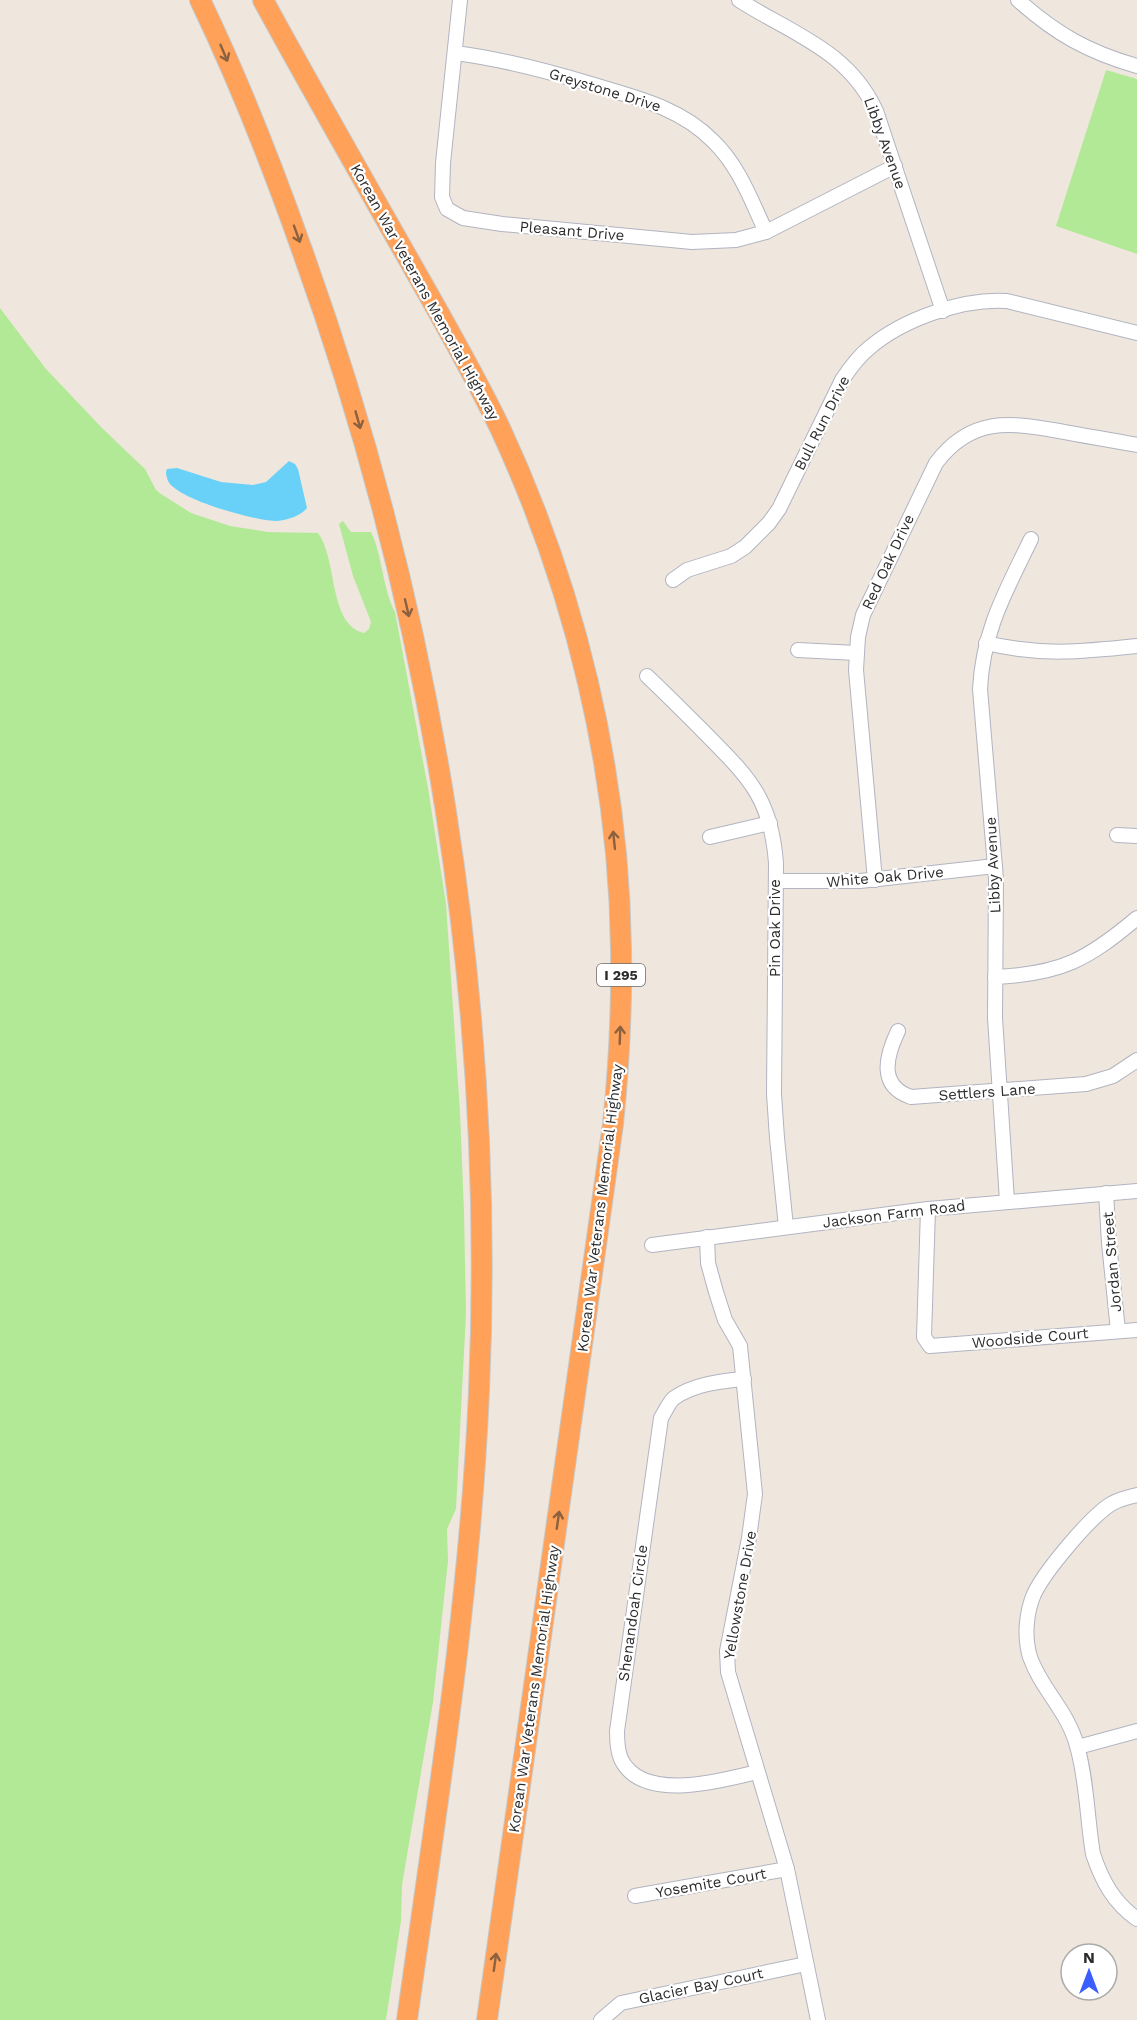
<svg xmlns="http://www.w3.org/2000/svg" width="1137" height="2020" viewBox="0 0 1137 2020" font-family="'Work Sans',sans-serif">
<style>
.green{fill:#b2e996}
.water{fill:#69d1f8}
.lines{fill:none;stroke-linecap:round;stroke-linejoin:round}
.minor-casing{stroke:#b1b4c1;stroke-width:16}
.highway-casing{stroke:#c8c8c8;stroke-width:22}
.minor{stroke:#fff;stroke-width:14}
.highway{stroke:#ffa158;stroke-width:20}
.oneway{stroke:#8b6140}
.labels{text-anchor:middle;dominant-baseline:central;stroke-width:4.5;stroke-linejoin:round;paint-order:stroke}
.shield{fill:#fff;stroke:#6b6b6b;stroke-width:1.5}
.shield-label{font-size:14px;font-weight:bold;fill:#2c2c2c}
.street-label{font-size:15px;fill:#2c2c2c;stroke:#fff}
</style>
<rect width="100%" height="100%" fill="#efe7dd"/>
<!-- green -->
<g class="green">
<path d="M 1106,70 L 1137,79 L 1137,254 L 1056,226 Z"/>
<path d="M 0,308 L 46,369 L 102,428 L 145,469 L 156,490 L 161,494 L 191,513 L 230,526 L 268,532 L 318,533 C 338,560 328,624 364,633 L 369,629 L 371,622 L 353,576 L 339,524 L 343,521 L 351,532 L 371,532 C 383,557 382,587 395,612 L 428,788 L 446,904 L 460,1112 L 464,1212 L 466,1313 L 456,1509 L 447,1529 L 448,1561 L 433,1702 L 402,1885 L 401,1921 L 386,2020 L 0,2020 Z"/>
</g>
<!-- water -->
<path class="water" d="M 289,461 L 295,464 L 298,469 L 307,508 C 301,516 287,520 277,521 C 256,521 178,500 168,481 C 167,479 166,474 166,472 L 167,469 L 177,468 L 221,482 L 253,485 L 266,482 Z"/>
<g class="lines">
<defs>
<g id="minor">
<path d="M 460,0 L 443,163 L 442,197 L 447,209 L 463,218 L 502,224 L 692,242 L 736,240 L 766,232 L 895,166"/>
<path d="M 739,0 C 792,34 848,50 876,111 L 943,311"/>
<path d="M 1018,0 C 1056,34 1088,52 1137,66"/>
<path d="M 455,53 C 503,59 548,71 594,85 C 637,98 681,108 713,141 C 739,166 751,200 766,232"/>
<path d="M 673,580 L 687,570 L 731,556 L 745,547 L 769,523 L 779,509 L 842,380 C 850,368 858,357 869,348 C 903,319 963,298 1007,301 L 1137,333"/>
<path d="M 986,643 C 1041,656 1081,652 1137,646"/>
<path d="M 798,650 L 856,653"/>
<path d="M 647,676 C 666,694 684,712 703,731 C 747,776 771,796 776,863 L 774,1094 L 777,1138 L 786,1227"/>
<path d="M 1117,835 L 1137,836"/>
<path d="M 710,837 L 770,823"/>
<path d="M 875,880 L 856,670 L 858,637 L 863,615 L 936,463 C 971,417 1008,422 1059,431 C 1085,436 1111,440 1137,445"/>
<path d="M 776,881 L 860,881 L 995,866"/>
<path d="M 995,977 C 1061,974 1087,960 1137,918"/>
<path d="M 898,1031 C 886,1056 878,1086 911,1097 L 1086,1084 L 1113,1076 L 1137,1060"/>
<path d="M 1106,1193 L 1109,1243 L 1118,1331"/>
<path d="M 1007,1201 L 995,1018 L 996,879 L 980,689 C 983,630 1006,591 1031,539"/>
<path d="M 928,1209 L 924,1337 L 930,1346 L 1137,1330"/>
<path d="M 707,1237 L 708,1263 L 716,1292 L 725,1320 L 740,1346 L 755,1494 L 749,1538 L 727,1651 L 728,1672 L 787,1869 L 818,2020"/>
<path d="M 652,1245 L 928,1209 L 1137,1191"/>
<path d="M 744,1379 C 721,1381 694,1384 674,1398 C 669,1402 665,1412 661,1418 L 617,1731 C 617,1740 617,1750 621,1759 C 642,1803 720,1781 757,1772"/>
<path d="M 1137,1495 C 1128,1497 1119,1499 1111,1504 C 1090,1517 1045,1571 1034,1594 C 1026,1613 1024,1637 1030,1657 C 1041,1689 1068,1711 1077,1746 C 1087,1780 1087,1819 1093,1854 C 1102,1881 1114,1903 1137,1919"/>
<path d="M 1078,1747 L 1137,1731"/>
<path d="M 635,1896 L 787,1869"/>
<path d="M 601,2020 L 621,2003 L 806,1964"/>
</g>
<g id="highway">
<path d="M 200,0 C 239,81 272,165 302,250 C 433,614 496,1005 479,1391 C 470,1603 436,1811 407,2020"/>
<path d="M 263,0 C 312,90 363,179 414,269 C 444,322 474,374 500,428 C 575,589 619,771 621,949 C 622,1008 619,1066 613,1124 L 487,2020"/>
</g>
</defs>
<!-- minor casing -->
<use href="#minor" class="minor-casing"/>
<!-- highway casing -->
<use href="#highway" class="highway-casing"/>
<!-- minor -->
<use href="#minor" class="minor"/>
<!-- highway -->
<use href="#highway" class="highway"/>
</g>
<!-- one-way arrows -->
<defs><path id="oneway-shaft" d="M-6 0H5M1.5-3L5.5 0L1.5 3" fill="none" stroke-width="1.6" stroke-linecap="round" stroke-linejoin="round" transform="scale(1.5)"/></defs>
<g class="oneway">
<use href="#oneway-shaft" transform="translate(224 53) rotate(67)"/>
<use href="#oneway-shaft" transform="translate(297 234) rotate(70)"/>
<use href="#oneway-shaft" transform="translate(358 420) rotate(74)"/>
<use href="#oneway-shaft" transform="translate(407 608) rotate(77)"/>
<use href="#oneway-shaft" transform="translate(614 840) rotate(-96)"/>
<use href="#oneway-shaft" transform="translate(620 1035) rotate(-88)"/>
<use href="#oneway-shaft" transform="translate(558 1520) rotate(-82)"/>
<use href="#oneway-shaft" transform="translate(495 1962) rotate(-82)"/>
</g>
<g class="labels">
<!-- shield labels -->
<rect class="shield" x="597" y="964" width="48" height="22" rx="4.5"/>
<g class="shield-label">
<text x="621" y="975">I 295</text>
</g>
<!-- street labels -->
<g class="street-label">
<text transform="translate(605 90) rotate(17)">Greystone Drive</text>
<text transform="translate(885 143) rotate(70)">Libby Avenue</text>
<text transform="translate(572 231) rotate(5)">Pleasant Drive</text>
<text transform="translate(425 292) rotate(61)">Korean War Veterans Memorial Highway</text>
<text transform="translate(822 423) rotate(-63)">Bull Run Drive</text>
<text transform="translate(888 562) rotate(-65)">Red Oak Drive</text>
<text transform="translate(993 865) rotate(-93)">Libby Avenue</text>
<text transform="translate(885 877) rotate(-5)">White Oak Drive</text>
<text transform="translate(775 928) rotate(-90)">Pin Oak Drive</text>
<text transform="translate(987 1092) rotate(-4)">Settlers Lane</text>
<text transform="translate(600 1208) rotate(-83)">Korean War Veterans Memorial Highway</text>
<text transform="translate(894 1214) rotate(-7)">Jackson Farm Road</text>
<text transform="translate(1112 1262) rotate(-95)">Jordan Street</text>
<text transform="translate(1030 1338) rotate(-5)">Woodside Court</text>
<text transform="translate(740 1595) rotate(-80)">Yellowstone Drive</text>
<text transform="translate(633 1613) rotate(-82)">Shenandoah Circle</text>
<text transform="translate(534 1689) rotate(-82)">Korean War Veterans Memorial Highway</text>
<text transform="translate(711 1883) rotate(-10)">Yosemite Court</text>
<text transform="translate(701 1986) rotate(-12)">Glacier Bay Court</text>
</g>
</g>
<!-- north arrow -->
<g transform="translate(1089 1972)"><circle r="28" fill="#ffffff" stroke="#ababab" stroke-width="1.5"/>
<path d="M0-4.5L10 22L0 15L-10 22Z" fill="#3a5eff"/>
<text y="-9" font-size="16" font-weight="bold" text-anchor="middle" fill="#2c2c2c">N</text>
</g>
</svg>
